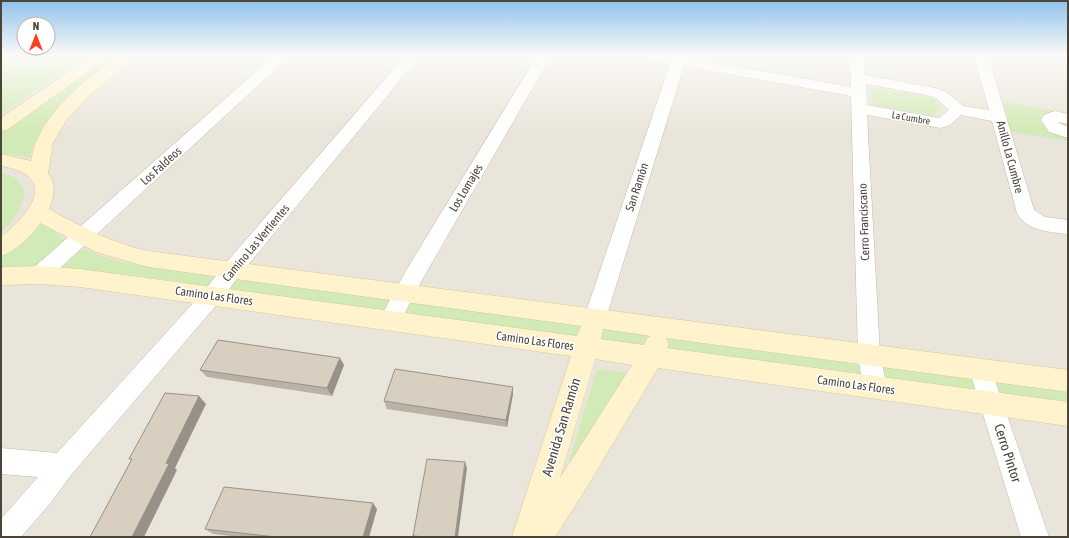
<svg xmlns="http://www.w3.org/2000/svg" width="1069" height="538" viewBox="0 0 1069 538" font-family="'Asap Condensed',sans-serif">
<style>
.residential{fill:#eae5da}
.green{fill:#d2eab5}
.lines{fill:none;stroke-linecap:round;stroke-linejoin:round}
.street-casing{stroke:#c2bbae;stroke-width:1}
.secondary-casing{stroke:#d6c79b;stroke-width:1}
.street{fill:#fff;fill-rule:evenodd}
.secondary{fill:#fff3cd;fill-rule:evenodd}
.wall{fill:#bab2a6}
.shaded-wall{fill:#979187}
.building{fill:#d8cfc1;stroke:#979187}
.labels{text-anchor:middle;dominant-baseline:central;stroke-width:3;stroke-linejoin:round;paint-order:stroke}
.far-street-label{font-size:10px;fill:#4b4439;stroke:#fff}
.street-label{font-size:12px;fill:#4b4439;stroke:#fff}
.near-street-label{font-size:14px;fill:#4b4439;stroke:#fff}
</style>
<rect width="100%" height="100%" fill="#f6f3ec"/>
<!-- residential -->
<rect class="residential" x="1" y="56" width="1067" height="481"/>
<!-- green -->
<g class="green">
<path d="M 1,56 L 87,56 L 1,114 Z"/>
<path d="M 110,56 L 120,56 C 93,75 66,94 46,122 C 38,133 34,146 29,158 L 10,154 L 1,154 L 1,131 Z"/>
<path d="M 870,87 L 931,97 L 942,107 L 933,116 L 873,105 Z"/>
<path d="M 1002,102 L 1068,113 L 1068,141 L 1011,131 Z"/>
<path d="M 1,172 L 16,178 L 25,192 C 21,209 15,222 1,232 Z"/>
<path d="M 42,220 L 63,239 L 89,252 L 122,262 L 1068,391 L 1068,406 L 604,345 L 134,275 L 70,269 L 1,267 L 1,254 Z"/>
<path d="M 597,369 L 627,373 L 571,463 L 569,462 Z"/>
</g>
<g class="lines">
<defs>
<g id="street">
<path d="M 274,56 L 290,56 L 46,281 L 39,283 L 32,281 L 29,275 L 32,269 Z"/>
<path d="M 405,56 L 420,56 L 239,276 L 219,302 L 71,475 L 52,501 L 21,537 L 1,537 L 1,519 L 38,477 L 1,474 L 1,448 L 57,453 L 205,290 L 225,264 Z"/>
<path d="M 537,56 L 551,56 L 422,280 L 398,326 L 390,329 L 382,326 L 379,320 L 407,269 Z"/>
<path d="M 643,56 L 687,56 L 686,58 L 851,87 L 850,56 L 864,56 L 865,75 L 935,88 L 946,92 L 963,106 L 989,110 L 974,56 L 988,56 L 1034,210 L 1045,217 L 1068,220 L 1068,234 C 1049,232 1027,231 1017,213 L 992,121 L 961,115 L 950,125 L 941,128 L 867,115 L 880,355 L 887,387 L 883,394 L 875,398 L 867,394 L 863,387 L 858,355 L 851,96 L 684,66 L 606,318 L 603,324 L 595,327 L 587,324 L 584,318 L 670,64 L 645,59 ZM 866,84 L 927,95 L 936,98 L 949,110 L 939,118 L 867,105 Z"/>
<path d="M 1055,111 L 1068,114 L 1068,124 L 1058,122 L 1061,124 L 1068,127 L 1068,138 L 1049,132 L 1041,120 L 1044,115 Z"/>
<path d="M 980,359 L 988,362 L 991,369 L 1049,537 L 1021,537 L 969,369 L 972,362 Z"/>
</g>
<g id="secondary">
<path d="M 92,56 L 110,56 L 7,130 L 1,131 L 1,118 Z"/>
<path d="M 118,56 L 136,56 L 88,97 L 67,119 L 53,143 L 48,173 C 57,185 54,196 49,209 C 81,227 112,243 148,251 L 1068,370 L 1068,392 L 666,338 L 669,344 L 667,348 L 1068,402 L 1068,426 L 658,368 L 587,487 L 555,537 L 512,537 L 571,356 L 80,287 L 39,284 L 1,285 L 1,267 L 39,266 L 80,269 L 577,336 L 581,326 L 148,267 L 96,252 L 40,223 C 31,236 17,251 1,256 L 1,237 C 32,213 59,175 1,166 L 1,154 L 31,161 C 39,114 82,83 118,56 ZM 603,329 L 651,336 L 648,337 L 644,345 L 601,339 ZM 595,359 L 632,365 L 560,478 Z"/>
</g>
</defs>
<!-- street casing -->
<use href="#street" class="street-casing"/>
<!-- secondary casing -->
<use href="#secondary" class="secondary-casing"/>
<!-- street -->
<use href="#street" class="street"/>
<!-- secondary -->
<use href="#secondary" class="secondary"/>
</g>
<!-- wall -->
<g class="wall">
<path d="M 344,365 L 332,396 L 207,377 L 200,370 Z"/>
<path d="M 513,394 L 507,427 L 387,409 L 384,401 Z"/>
<path d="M 377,509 L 369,537 L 239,537 L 213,534 L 205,529 Z"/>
</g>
<!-- shaded-wall -->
<g class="shaded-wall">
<path d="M 340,358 L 344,365 L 332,396 L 327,388 Z"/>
<path d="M 513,387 L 513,394 L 507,427 L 506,420 Z"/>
<path d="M 199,396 L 206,404 L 175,468 L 177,470 L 144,537 L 132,537 L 166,463 Z"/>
<path d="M 465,462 L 467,468 L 458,537 L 455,537 Z"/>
<path d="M 373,503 L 377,509 L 369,537 L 363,537 Z"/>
</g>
<!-- building -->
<g class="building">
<path d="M 218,340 L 340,358 L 327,388 L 200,370 Z"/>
<path d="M 395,369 L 513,387 L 506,420 L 384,401 Z"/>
<path d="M 165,393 L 199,396 L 166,463 L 169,464 L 132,537 L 90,537 L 132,459 L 129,459 Z"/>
<path d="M 427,459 L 465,462 L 455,537 L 427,537 L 413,536 Z"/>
<path d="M 224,487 L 373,503 L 363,537 L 276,537 L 205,529 Z"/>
</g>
<!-- sky -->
<linearGradient id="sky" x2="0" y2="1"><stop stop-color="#8fc1ec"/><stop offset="0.42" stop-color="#fbfaf6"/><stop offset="1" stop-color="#fbfaf6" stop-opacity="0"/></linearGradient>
<rect width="1069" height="132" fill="url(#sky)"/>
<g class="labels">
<!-- far-street labels -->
<g class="far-street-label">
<text transform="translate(911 118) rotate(10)">La Cumbre</text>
</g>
<!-- street labels -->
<g class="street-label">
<text transform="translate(1010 157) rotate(75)">Anillo La Cumbre</text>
<text transform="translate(161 166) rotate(-42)">Los Faldeos</text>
<text transform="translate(637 187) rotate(-72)">San Ramón</text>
<text transform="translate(466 188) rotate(-59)">Los Lomajes</text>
<text transform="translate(864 222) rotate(-92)">Cerro Franciscano</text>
<text transform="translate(256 243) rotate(-50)">Camino Las Vertientes</text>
<text transform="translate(214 296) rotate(8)">Camino Las Flores</text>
<text transform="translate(535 341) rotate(8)">Camino Las Flores</text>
<text transform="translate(856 385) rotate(8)">Camino Las Flores</text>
</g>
<!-- near-street labels -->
<g class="near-street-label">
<text transform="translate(561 427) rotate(-73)">Avenida San Ramón</text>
<text transform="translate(1008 453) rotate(72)">Cerro Pintor</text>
</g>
</g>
<!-- border -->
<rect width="1069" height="538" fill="none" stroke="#4b4439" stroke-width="4"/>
<!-- north arrow -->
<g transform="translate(36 36)"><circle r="19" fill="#ffffff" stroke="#b7b4b0"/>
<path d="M0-3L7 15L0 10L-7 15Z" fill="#fc3f1d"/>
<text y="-6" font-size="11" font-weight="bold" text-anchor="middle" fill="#4b4439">N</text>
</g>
</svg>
